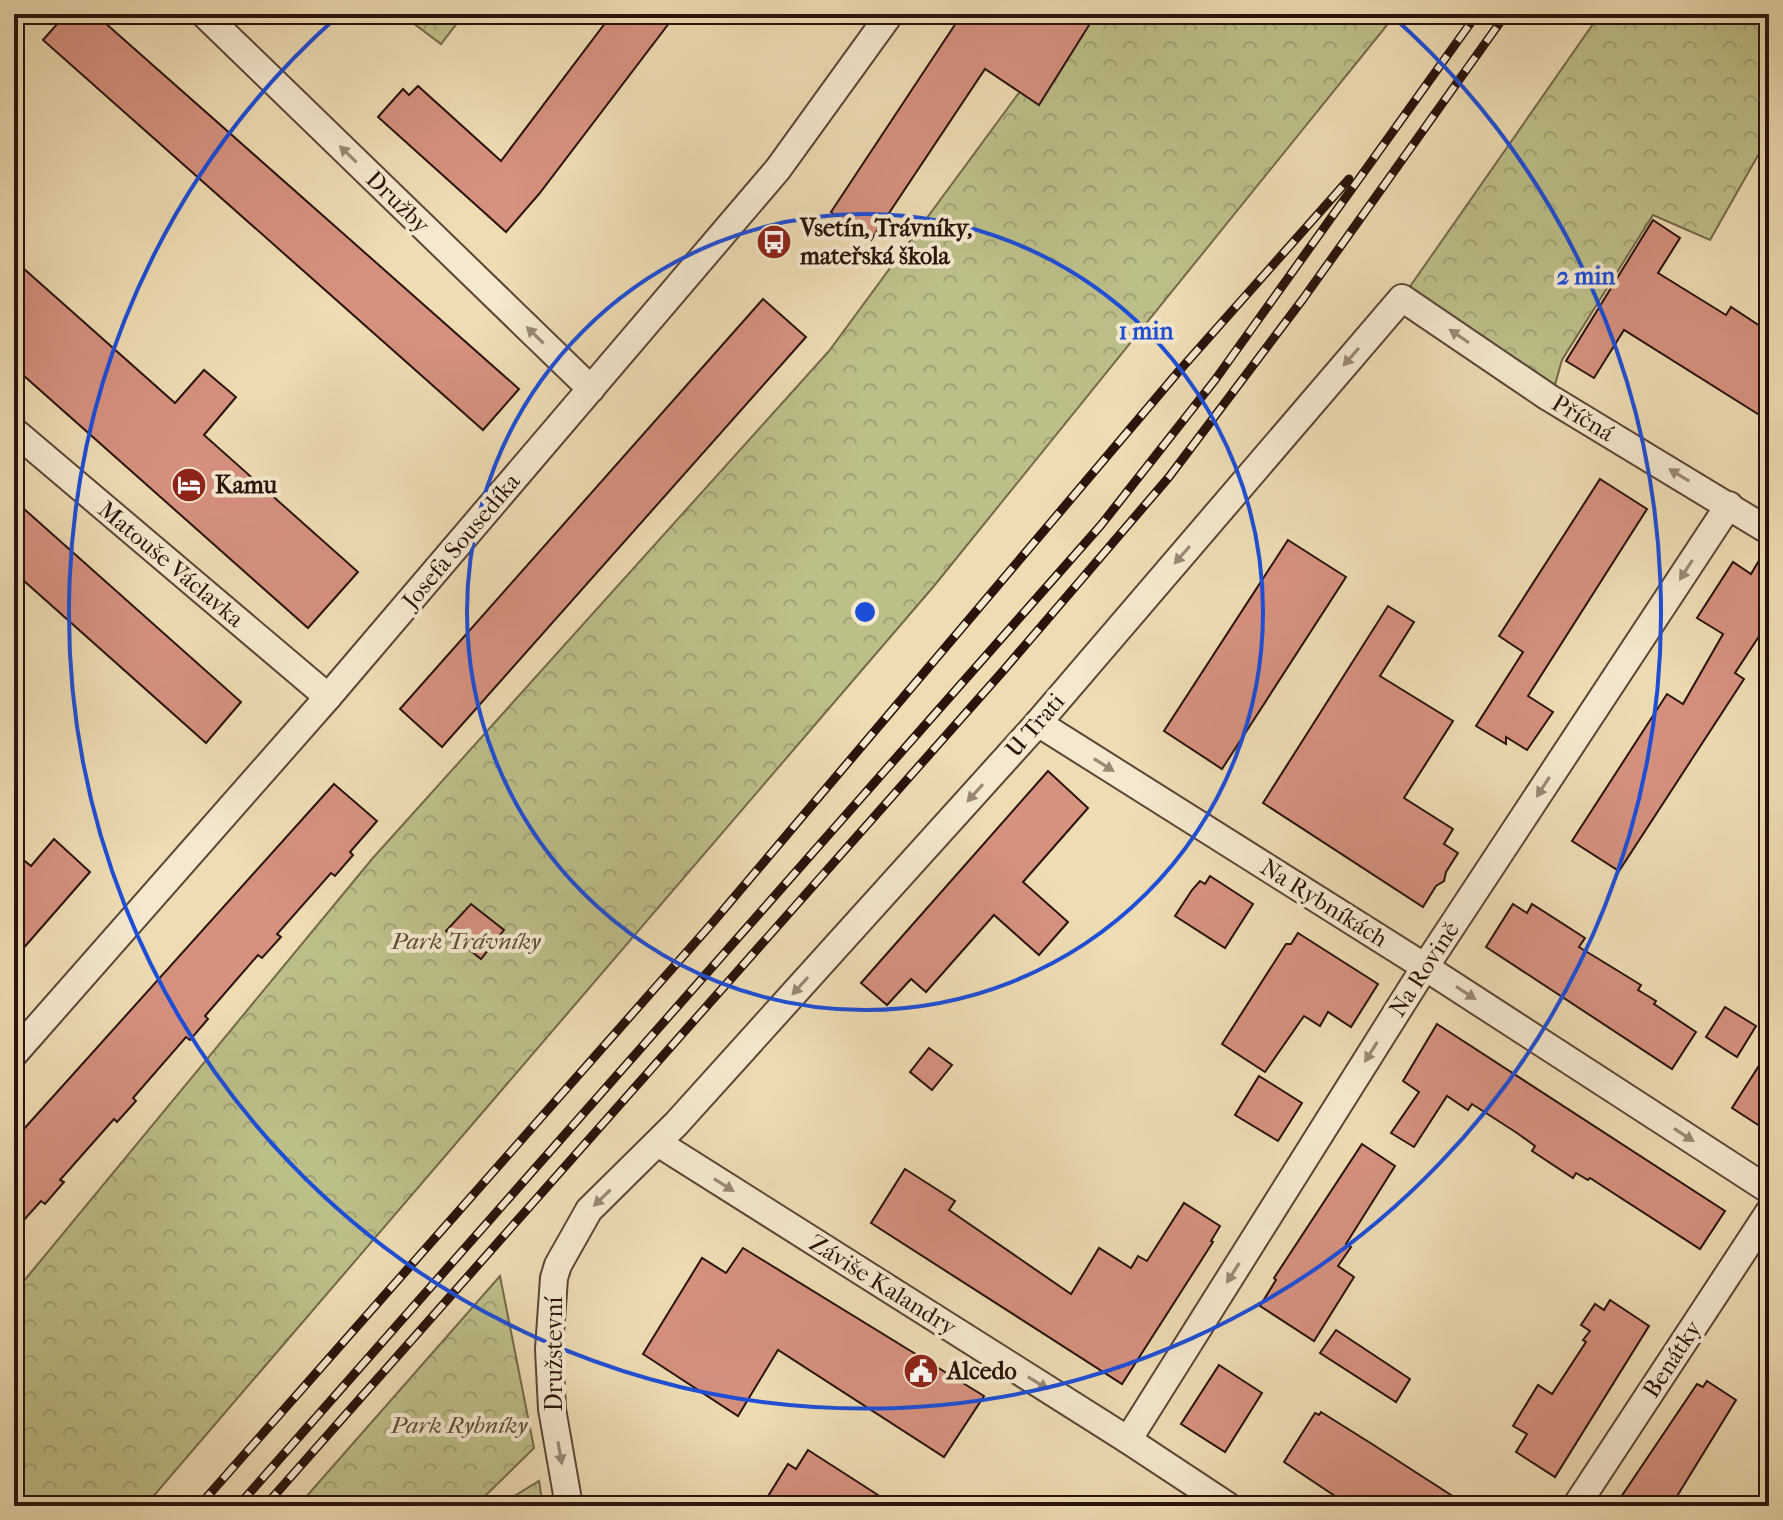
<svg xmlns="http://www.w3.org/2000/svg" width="1783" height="1520" viewBox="0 0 1783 1520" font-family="'IM FELL French Canon',serif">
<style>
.park{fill:url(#park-crowns);stroke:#73694a;stroke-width:2}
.building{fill:#d6917f;stroke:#29130b;stroke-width:2}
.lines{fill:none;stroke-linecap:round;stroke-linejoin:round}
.minor-casing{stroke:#5a4535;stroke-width:30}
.minor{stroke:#f4e8ce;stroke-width:26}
.rail-casing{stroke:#29130b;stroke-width:9}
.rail{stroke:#f4e8ce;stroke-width:6;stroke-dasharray:18;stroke-linecap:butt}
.oneway{fill:#998876}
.ring{fill:none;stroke:#1d4ed8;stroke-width:4}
.labels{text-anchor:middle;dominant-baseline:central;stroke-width:8;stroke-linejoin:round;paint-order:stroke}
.street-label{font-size:24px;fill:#29130b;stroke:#f4e8ce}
.poi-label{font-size:24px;font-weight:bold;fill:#29130b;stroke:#f4e8ce;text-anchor:start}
.park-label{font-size:24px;font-style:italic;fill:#5d4f37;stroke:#f4e8ce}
.centre{fill:#1d4ed8;stroke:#f4e8ce;stroke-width:4}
.ring-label{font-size:24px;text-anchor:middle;font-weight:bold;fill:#1d4ed8;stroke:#f4e8ce;stroke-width:8;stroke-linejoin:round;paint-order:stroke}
</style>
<defs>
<pattern id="park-crowns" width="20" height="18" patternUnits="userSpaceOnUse" patternTransform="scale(2)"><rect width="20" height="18" fill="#bdbf89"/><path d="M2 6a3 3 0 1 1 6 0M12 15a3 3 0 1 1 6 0" fill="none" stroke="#a2a375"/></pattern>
</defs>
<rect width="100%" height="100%" fill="#eedcb3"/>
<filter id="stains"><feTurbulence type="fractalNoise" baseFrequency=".0025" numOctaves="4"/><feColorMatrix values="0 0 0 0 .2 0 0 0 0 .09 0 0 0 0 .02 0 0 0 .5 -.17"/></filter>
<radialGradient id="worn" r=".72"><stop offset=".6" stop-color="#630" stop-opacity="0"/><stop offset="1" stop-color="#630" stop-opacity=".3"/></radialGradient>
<!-- park -->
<g class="park">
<path d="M 401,14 L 464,14 L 441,44 Z"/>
<path d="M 1077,14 L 1396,14 L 934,586 L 145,1506 L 14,1506 L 14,1293 L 372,859 L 829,351 Z"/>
<path d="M 1600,14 L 1769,14 L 1769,136 L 1710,240 L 1653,215 L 1562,360 L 1551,399 L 1402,298 Z"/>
<path d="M 500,1276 L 534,1448 L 483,1498 L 489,1506 L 298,1506 Z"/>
<path d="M 539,1481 L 543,1506 L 498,1506 Z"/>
</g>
<!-- building -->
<g class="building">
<path d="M 66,14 L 95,14 L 519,389 L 483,430 L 43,40 Z"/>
<path d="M 612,14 L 676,14 L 539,194 L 506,232 L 378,117 L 403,89 L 409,95 L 418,86 L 501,161 Z"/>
<path d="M 962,14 L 1096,14 L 1039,105 L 985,69 L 871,240 L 831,212 Z"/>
<path d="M 1653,220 L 1680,238 L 1658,273 L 1726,315 L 1731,307 L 1769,332 L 1769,421 L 1624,330 L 1594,378 L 1566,361 Z"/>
<path d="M 14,260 L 175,403 L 204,370 L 236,397 L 204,435 L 358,572 L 308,628 L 14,367 Z"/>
<path d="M 763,299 L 806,337 L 442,747 L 400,709 Z"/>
<path d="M 1600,479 L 1647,509 L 1528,696 L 1553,712 L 1527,750 L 1506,737 L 1506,744 L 1476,726 L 1523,652 L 1499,636 Z"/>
<path d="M 14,500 L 241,702 L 206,743 L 14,572 Z"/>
<path d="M 1288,540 L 1346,577 L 1222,769 L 1164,731 Z"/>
<path d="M 1767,547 L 1769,621 L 1735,673 L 1744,679 L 1619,871 L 1572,841 L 1667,694 L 1683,704 L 1723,634 L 1697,618 L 1733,562 L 1751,574 Z"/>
<path d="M 1388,606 L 1414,622 L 1380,676 L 1453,721 L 1404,798 L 1453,829 L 1444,844 L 1458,853 L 1446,872 L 1444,881 L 1436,886 L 1423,907 L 1263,803 Z"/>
<path d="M 1048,771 L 1088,808 L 1023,882 L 1068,922 L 1039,955 L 994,915 L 926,992 L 911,979 L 887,1005 L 861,983 Z"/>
<path d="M 334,784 L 377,821 L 350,852 L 353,855 L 335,876 L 331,873 L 277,934 L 281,937 L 262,958 L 258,955 L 205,1016 L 208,1019 L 190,1040 L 186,1037 L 133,1098 L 136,1101 L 117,1122 L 114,1119 L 60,1180 L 64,1182 L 45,1204 L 41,1201 L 14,1231 L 14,1140 Z"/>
<path d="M 54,839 L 90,872 L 14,959 L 14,852 L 31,866 Z"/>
<path d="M 1210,876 L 1253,904 L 1225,948 L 1175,916 L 1192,890 L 1200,881 L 1205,884 Z"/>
<path d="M 471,904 L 504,930 L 481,959 L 446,931 Z"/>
<path d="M 1513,904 L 1527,913 L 1532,904 L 1585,938 L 1579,947 L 1641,985 L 1638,990 L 1656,1001 L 1654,1004 L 1696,1032 L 1672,1069 L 1486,947 Z"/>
<path d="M 1298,933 L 1378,984 L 1351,1027 L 1328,1012 L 1320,1026 L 1304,1016 L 1265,1072 L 1222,1044 L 1286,944 L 1291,944 Z"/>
<path d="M 1725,1007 L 1756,1026 L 1737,1057 L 1706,1037 Z"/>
<path d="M 1437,1024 L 1725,1211 L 1700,1249 L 1590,1178 L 1588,1180 L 1576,1173 L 1573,1178 L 1532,1151 L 1535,1146 L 1517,1133 L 1472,1104 L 1468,1110 L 1447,1096 L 1414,1147 L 1391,1133 L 1419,1092 L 1403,1081 Z"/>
<path d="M 929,1048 L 952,1065 L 932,1090 L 910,1072 Z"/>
<path d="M 1769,1050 L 1769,1132 L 1732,1108 Z"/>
<path d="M 1259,1076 L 1302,1103 L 1278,1141 L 1235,1115 Z"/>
<path d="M 1362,1144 L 1395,1166 L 1346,1244 L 1351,1247 L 1338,1266 L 1354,1277 L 1314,1341 L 1260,1306 L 1276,1280 L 1274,1278 Z"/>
<path d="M 905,1169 L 955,1201 L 949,1210 L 1071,1294 L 1099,1248 L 1131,1268 L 1138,1256 L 1147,1261 L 1184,1203 L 1220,1226 L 1211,1241 L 1213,1242 L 1122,1384 L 871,1223 Z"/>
<path d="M 743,1248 L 984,1396 L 944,1457 L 778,1350 L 738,1416 L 643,1354 L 702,1258 L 726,1273 Z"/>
<path d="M 1610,1300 L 1649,1326 L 1555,1477 L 1516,1452 L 1527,1434 L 1513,1426 L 1538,1385 L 1552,1394 L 1586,1342 L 1583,1340 L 1590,1331 L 1581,1325 L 1595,1304 L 1604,1310 Z"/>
<path d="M 1336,1330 L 1410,1379 L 1396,1402 L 1320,1353 Z"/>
<path d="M 1219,1365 L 1262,1393 L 1225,1452 L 1181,1424 Z"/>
<path d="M 1707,1381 L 1736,1400 L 1671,1506 L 1636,1506 L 1621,1497 L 1697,1384 L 1703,1387 Z"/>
<path d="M 1321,1412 L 1372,1444 L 1468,1506 L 1350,1506 L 1284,1462 L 1315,1413 L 1319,1415 Z"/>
<path d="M 808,1450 L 895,1506 L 762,1506 L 788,1464 L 796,1469 Z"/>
</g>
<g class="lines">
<defs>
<g id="minor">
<path d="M 204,14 L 591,389"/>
<path d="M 14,431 L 328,697"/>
<path d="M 1038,723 L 1425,967 L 1769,1190"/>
<path d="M 14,1054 L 328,697 L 778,169 L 890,14"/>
<path d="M 658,1143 L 1128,1440 L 1228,1506"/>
<path d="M 1128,1440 L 1425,967 L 1729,505"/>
<path d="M 569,1506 L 552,1409 L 549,1349 L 554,1278 L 558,1265 L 589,1210 L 676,1124 L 1038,723 L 1402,298 L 1548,397 L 1769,531"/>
<path d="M 1576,1506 L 1769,1212"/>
</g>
</defs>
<!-- minor casing -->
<use href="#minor" class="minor-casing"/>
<!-- minor -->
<use href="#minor" class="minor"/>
<defs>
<g id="rail">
<path d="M 199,1506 L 714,921 L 1179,371 L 1349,179"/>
<path d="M 238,1506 L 1101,525 L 1215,380 L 1477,14"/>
<path d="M 265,1506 L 1003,671 L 1169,477 L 1303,299 L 1506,14"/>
</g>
</defs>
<!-- rail casing -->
<use href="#rail" class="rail-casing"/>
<!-- rail -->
<use href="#rail" class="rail"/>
</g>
<!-- one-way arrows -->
<defs><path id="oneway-solid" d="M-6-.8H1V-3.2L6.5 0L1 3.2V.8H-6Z" transform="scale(2)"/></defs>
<g class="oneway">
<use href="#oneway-solid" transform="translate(348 154) rotate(-136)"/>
<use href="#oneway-solid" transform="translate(535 335) rotate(-136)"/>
<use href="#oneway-solid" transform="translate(1459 336) rotate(-146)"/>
<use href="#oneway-solid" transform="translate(1351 357) rotate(131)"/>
<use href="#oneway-solid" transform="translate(1679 475) rotate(-149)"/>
<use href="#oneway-solid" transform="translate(1182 555) rotate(131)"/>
<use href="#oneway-solid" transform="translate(1686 570) rotate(123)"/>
<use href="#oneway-solid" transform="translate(1104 765) rotate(32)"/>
<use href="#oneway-solid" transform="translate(1543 787) rotate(123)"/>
<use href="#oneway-solid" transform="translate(975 793) rotate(132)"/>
<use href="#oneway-solid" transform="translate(800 986) rotate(132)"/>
<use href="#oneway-solid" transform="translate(1466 993) rotate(33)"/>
<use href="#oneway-solid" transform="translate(1371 1052) rotate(122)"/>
<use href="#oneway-solid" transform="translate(1684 1135) rotate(33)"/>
<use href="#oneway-solid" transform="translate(724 1185) rotate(32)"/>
<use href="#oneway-solid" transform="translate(602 1198) rotate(136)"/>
<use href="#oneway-solid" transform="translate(1233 1273) rotate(122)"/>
<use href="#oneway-solid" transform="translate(1038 1383) rotate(32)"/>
<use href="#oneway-solid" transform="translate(560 1453) rotate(80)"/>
</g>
<!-- distance rings -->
<g class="ring">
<circle cx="865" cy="612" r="398"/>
<path d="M1392 16A796 796 0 1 1 338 16"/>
</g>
<!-- icons -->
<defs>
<symbol id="bus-disc" viewBox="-11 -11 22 22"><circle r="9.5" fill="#8f2418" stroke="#f4e8ce"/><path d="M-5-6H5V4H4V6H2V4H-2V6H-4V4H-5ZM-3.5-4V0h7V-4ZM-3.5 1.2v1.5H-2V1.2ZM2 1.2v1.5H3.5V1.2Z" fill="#fff"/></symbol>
<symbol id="hotel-disc" viewBox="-11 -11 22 22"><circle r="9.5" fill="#8f2418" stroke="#f4e8ce"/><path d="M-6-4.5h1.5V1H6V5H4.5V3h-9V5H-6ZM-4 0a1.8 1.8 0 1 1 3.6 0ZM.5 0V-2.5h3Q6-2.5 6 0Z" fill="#fff"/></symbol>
<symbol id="civic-disc" viewBox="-11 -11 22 22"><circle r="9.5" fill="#8f2418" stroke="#f4e8ce"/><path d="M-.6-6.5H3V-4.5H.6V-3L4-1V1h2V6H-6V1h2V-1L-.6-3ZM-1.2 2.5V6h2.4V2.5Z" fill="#fff"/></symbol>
</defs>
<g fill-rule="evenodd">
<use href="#bus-disc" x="754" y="222" width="40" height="40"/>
<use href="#hotel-disc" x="169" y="465" width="40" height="40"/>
<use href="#civic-disc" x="901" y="1351" width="40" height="40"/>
</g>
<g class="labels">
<!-- street labels -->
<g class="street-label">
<text transform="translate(398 202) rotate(44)">Družby</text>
<text transform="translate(1583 418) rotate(31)">Příčná</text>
<text transform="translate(461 541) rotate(-50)">Josefa Sousedíka</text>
<text transform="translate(171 564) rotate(40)">Matouše Václavka</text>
<text transform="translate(1035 725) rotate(-49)">U Trati</text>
<text transform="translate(1324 903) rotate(32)">Na Rybníkách</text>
<text transform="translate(1424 969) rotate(-57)">Na Rovině</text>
<text transform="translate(883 1285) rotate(32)">Záviše Kalandry</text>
<text transform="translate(554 1354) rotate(-90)">Družstevní</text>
<text transform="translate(1672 1359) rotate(-57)">Benátky</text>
</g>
<!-- poi labels -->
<g class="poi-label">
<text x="800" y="228">Vsetín, Trávníky,<tspan x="800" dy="28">mateřská škola</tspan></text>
<text x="215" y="485">Kamu</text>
<text x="947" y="1371">Alcedo</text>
</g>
<!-- park labels -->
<g class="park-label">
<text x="466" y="941">Park Trávníky</text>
<text x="459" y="1425">Park Rybníky</text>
</g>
</g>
<circle cx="865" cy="612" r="12" class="centre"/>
<g class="ring-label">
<text x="1586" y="284">2 min</text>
<text x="1146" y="339">1 min</text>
</g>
<!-- margin -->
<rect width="1783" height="1520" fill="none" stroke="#eedcb3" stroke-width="48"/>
<rect x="16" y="16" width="1751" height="1488" fill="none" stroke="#29130b" stroke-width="4"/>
<rect x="24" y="24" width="1735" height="1472" fill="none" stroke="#29130b" stroke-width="2"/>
<rect width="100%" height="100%" filter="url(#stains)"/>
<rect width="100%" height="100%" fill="url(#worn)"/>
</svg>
